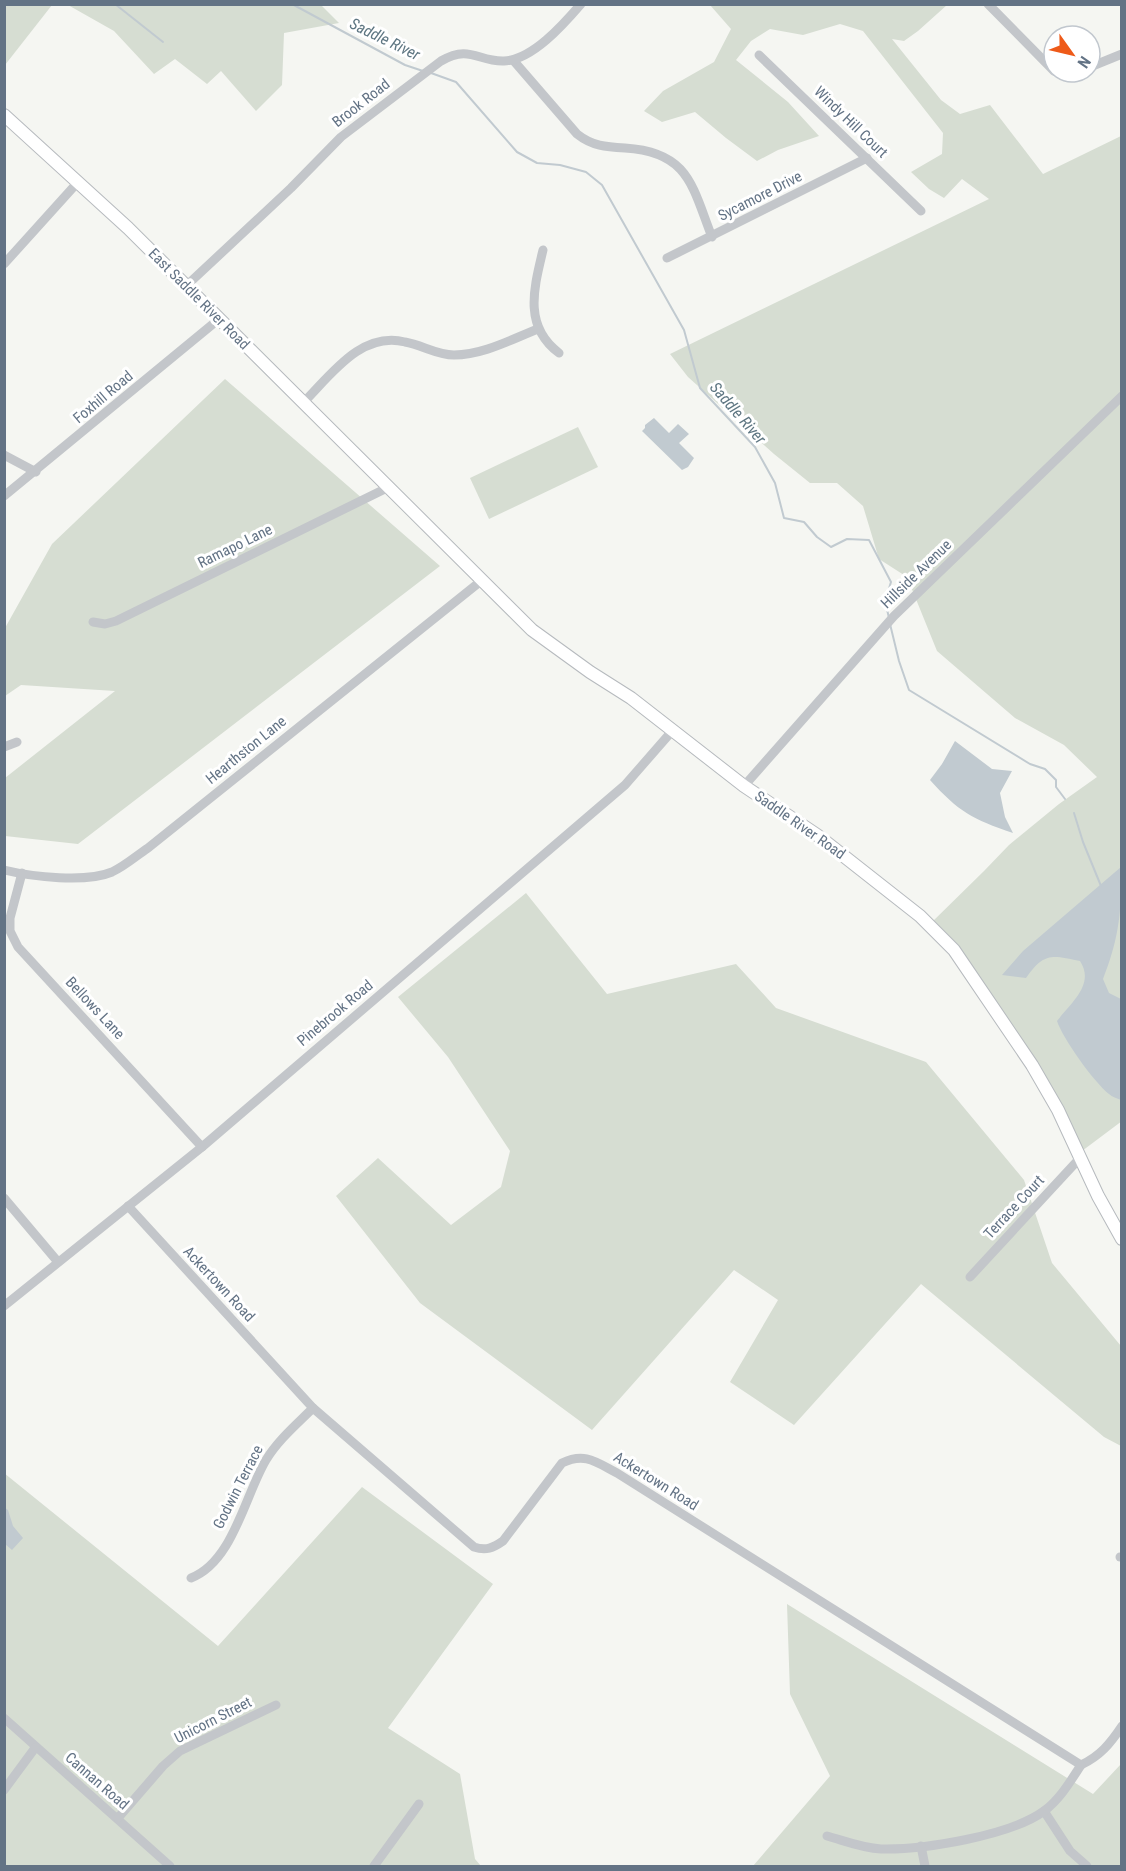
<svg xmlns="http://www.w3.org/2000/svg" width="1126" height="1871" viewBox="0 0 1126 1871" font-family="'Roboto Condensed',sans-serif">
<style>
.green{fill:#d6ddd2}
.water{fill:#c1cad0}
.lines{fill:none;stroke-linecap:round;stroke-linejoin:round}
.stream{stroke:#c1cad0;stroke-width:2}
.major-casing{stroke:#b6babe;stroke-width:14}
.minor{stroke:#c3c6ca;stroke-width:9}
.major{stroke:#fff;stroke-width:12}
.labels{text-anchor:middle;dominant-baseline:central;stroke-width:6;stroke-linejoin:round;paint-order:stroke}
.street-label{font-size:15px;fill:#637385;stroke:#fff}
.water-label{font-size:16px;font-style:italic;fill:#5e7682;stroke:#fff}
</style>
<rect width="100%" height="100%" fill="#f5f6f2"/>
<!-- green -->
<g class="green">
<path d="M 5,4 L 52,5 L 5,65 L 4,5 Z"/>
<path d="M 68,5 L 321,5 L 339,23 L 284,33 L 282,85 L 256,111 L 221,71 L 207,84 L 175,59 L 154,74 L 114,31 Z"/>
<path d="M 710,5 L 947,5 L 918,31 L 904,41 L 892,39 L 941,100 L 960,114 L 990,105 L 1043,174 L 1121,136 L 1122,1121 L 1082,1151 L 1078,1138 L 1051,1088 L 931,923 L 984,871 L 1009,845 L 1059,804 L 1097,777 L 1064,745 L 1015,718 L 937,651 L 907,577 L 879,559 L 863,506 L 837,483 L 810,483 L 774,454 L 688,377 L 670,354 L 989,199 L 962,179 L 944,198 L 929,189 L 911,172 L 942,154 L 943,133 L 863,31 L 840,24 L 803,35 L 770,29 L 751,41 L 736,60 L 788,102 L 819,136 L 778,150 L 757,161 L 726,138 L 695,112 L 662,122 L 644,111 L 663,91 L 714,62 L 731,29 Z"/>
<path d="M 225,379 L 440,566 L 78,844 L 5,836 L 5,778 L 115,691 L 21,685 L 5,696 L 5,628 L 52,544 Z"/>
<path d="M 578,427 L 598,467 L 489,519 L 470,478 Z"/>
<path d="M 526,893 L 607,994 L 736,964 L 776,1008 L 926,1062 L 1024,1180 L 1052,1263 L 1121,1346 L 1121,1446 L 1104,1437 L 921,1284 L 794,1425 L 730,1382 L 778,1300 L 734,1270 L 592,1430 L 420,1303 L 336,1196 L 378,1158 L 451,1225 L 501,1187 L 510,1151 L 448,1057 L 398,997 Z"/>
<path d="M 4,1473 L 218,1646 L 362,1487 L 493,1584 L 388,1728 L 460,1774 L 475,1859 L 481,1866 L 5,1866 Z"/>
<path d="M 787,1604 L 1093,1794 L 1121,1764 L 1121,1866 L 753,1866 L 830,1776 L 790,1694 Z"/>
</g>
<!-- water -->
<g class="water">
<path d="M 654,418 L 669,433 L 678,424 L 689,434 L 679,443 L 694,458 L 688,467 L 682,470 L 642,431 L 645,428 L 645,425 Z"/>
<path d="M 955,741 L 992,769 L 1012,771 L 1000,793 L 1005,817 L 1013,833 C 972,819 959,812 930,780 L 942,764 Z"/>
<path d="M 1121,867 C 1122,910 1119,939 1103,979 L 1109,993 L 1121,999 L 1121,1100 C 1117,1098 1112,1097 1109,1094 C 1094,1082 1063,1039 1057,1021 C 1072,1002 1095,984 1080,961 C 1052,955 1044,952 1026,978 L 1002,975 L 1023,951 Z"/>
<path d="M 5,1508 L 8,1510 L 13,1526 L 23,1538 L 12,1550 L 5,1544 Z"/>
</g>
<g class="lines">
<!-- stream -->
<g class="stream">
<path d="M 115,4 L 163,42"/>
<path d="M 292,4 L 405,65 L 423,71"/>
<path d="M 431,73 L 456,82 L 517,152 L 537,163 L 560,165 L 586,172 L 602,185 L 684,330 L 700,388 L 755,447 L 775,483 L 784,518 L 804,522 L 817,537 L 831,547 L 847,539 L 869,540 L 891,582 L 885,601 L 889,618"/>
<path d="M 890,624 L 899,661 L 909,690 L 1030,764 L 1045,769 L 1056,780 L 1056,787 L 1065,799"/>
<path d="M 1074,813 L 1083,842 L 1101,886"/>
</g>
<defs>
<path id="major" d="M 4,115 L 128,228 L 532,630 L 590,672 L 631,698 L 744,786 L 817,835 L 920,916 L 954,950 L 1032,1065 L 1058,1110 L 1098,1196 L 1122,1239"/>
</defs>
<!-- major casing -->
<use href="#major" class="major-casing"/>
<!-- minor -->
<g class="minor">
<path d="M 988,4 L 1054,71"/>
<path d="M 759,55 L 921,211"/>
<path d="M 513,60 L 577,134 C 592,146 606,147 625,148 C 689,152 692,186 712,237"/>
<path d="M 1090,67 L 1122,54"/>
<path d="M 1056,72 L 1066,75 L 1078,72"/>
<path d="M 543,250 C 534,288 523,326 559,353"/>
<path d="M 667,258 L 867,158"/>
<path d="M 4,264 L 78,182"/>
<path d="M 186,286 L 291,188 L 341,137 L 441,61 C 470,44 478,62 504,61 C 532,60 563,25 581,4"/>
<path d="M 303,403 C 331,375 361,331 405,342 C 422,345 437,355 454,355 C 483,355 512,339 538,329"/>
<path d="M 4,455 L 36,472"/>
<path d="M 4,496 L 219,319"/>
<path d="M 93,622 L 105,624 L 116,621 L 389,487"/>
<path d="M 4,747 L 17,742"/>
<path d="M 744,786 L 894,616 L 1122,396"/>
<path d="M 4,870 C 33,877 86,883 112,872 C 125,866 136,856 148,848 L 481,581"/>
<path d="M 22,873 L 10,918 L 10,931 L 18,947 L 202,1147"/>
<path d="M 4,1198 L 58,1262"/>
<path d="M 128,1206 L 313,1408 L 474,1547 C 486,1551 493,1548 503,1541 L 562,1463 C 585,1452 596,1462 617,1473 L 1081,1765 C 1100,1756 1110,1744 1122,1726"/>
<path d="M 970,1277 L 1080,1158"/>
<path d="M 4,1306 L 202,1147 L 625,785 L 673,730"/>
<path d="M 1120,1557 L 1122,1557"/>
<path d="M 191,1578 C 233,1562 245,1495 266,1460 C 278,1440 297,1424 313,1408"/>
<path d="M 4,1718 L 170,1866"/>
<path d="M 4,1790 L 35,1748"/>
<path d="M 1044,1811 L 1070,1851 L 1087,1866"/>
<path d="M 118,1818 L 163,1766 L 180,1751 L 276,1705"/>
<path d="M 827,1836 C 845,1841 862,1848 881,1849 C 922,1850 1010,1836 1044,1811 C 1060,1799 1070,1782 1081,1765"/>
<path d="M 921,1846 L 925,1866"/>
<path d="M 374,1866 L 419,1804"/>
</g>
<!-- major -->
<use href="#major" class="major"/>
</g>
<g class="labels">
<!-- street labels -->
<g class="street-label">
<text transform="translate(361 103) rotate(-38)">Brook Road</text>
<text transform="translate(851 122) rotate(44)">Windy Hill Court</text>
<text transform="translate(760 196) rotate(-27)">Sycamore Drive</text>
<text transform="translate(199 299) rotate(45)">East Saddle River Road</text>
<text transform="translate(103 397) rotate(-40)">Foxhill Road</text>
<text transform="translate(235 546) rotate(-26)">Ramapo Lane</text>
<text transform="translate(916 574) rotate(-44)">Hillside Avenue</text>
<text transform="translate(246 750) rotate(-39)">Hearthston Lane</text>
<text transform="translate(800 825) rotate(35)">Saddle River Road</text>
<text transform="translate(95 1008) rotate(47)">Bellows Lane</text>
<text transform="translate(335 1013) rotate(-40)">Pinebrook Road</text>
<text transform="translate(1014 1207) rotate(-47)">Terrace Court</text>
<text transform="translate(219 1284) rotate(47)">Ackertown Road</text>
<text transform="translate(656 1481) rotate(32)">Ackertown Road</text>
<text transform="translate(238 1487) rotate(-63)">Godwin Terrace</text>
<text transform="translate(213 1720) rotate(-27)">Unicorn Street</text>
<text transform="translate(97 1781) rotate(41)">Cannan Road</text>
</g>
<!-- water labels -->
<g class="water-label">
<text transform="translate(385 39) rotate(26)">Saddle River</text>
<text transform="translate(738 413) rotate(49)">Saddle River</text>
</g>
</g>
<!-- border -->
<rect width="1126" height="1871" fill="none" stroke="#637385" stroke-width="12"/>
<!-- north arrow -->
<g transform="translate(1072 54) rotate(124)"><circle r="28" fill="#ffffff" stroke="#c1c7ce" stroke-width="1.5"/>
<path d="M0-4.5L10 22L0 15L-10 22Z" fill="#ee5a19"/>
<text y="-9" font-size="16" font-weight="bold" text-anchor="middle" fill="#637385">N</text>
</g>
</svg>
